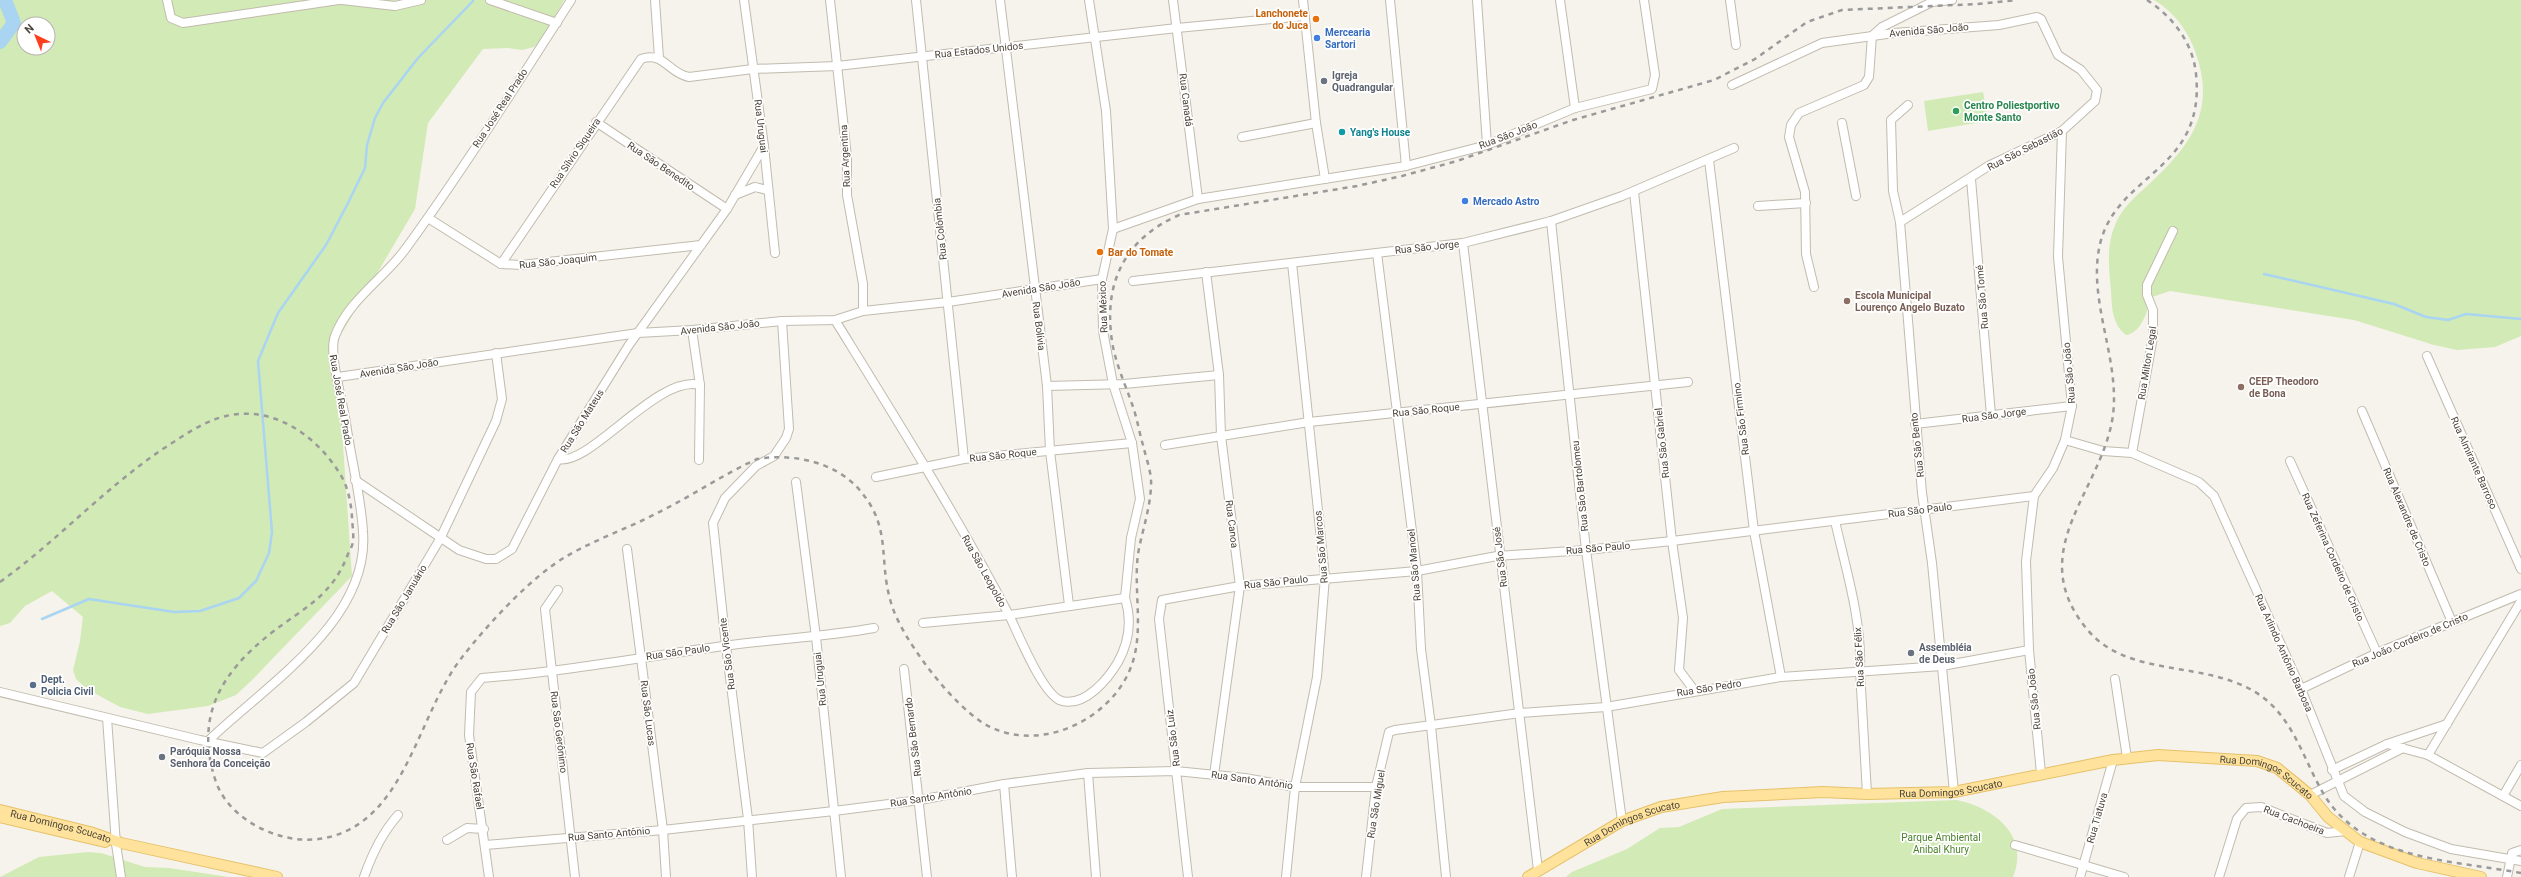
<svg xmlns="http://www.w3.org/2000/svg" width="2521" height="877" viewBox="0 0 2521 877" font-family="Roboto,sans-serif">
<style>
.green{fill:#d2eab5;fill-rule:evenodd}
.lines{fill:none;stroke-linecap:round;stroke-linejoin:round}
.stream{stroke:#a9d4f2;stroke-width:2.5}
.river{stroke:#a9d4f2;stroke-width:14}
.minor-casing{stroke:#c2bbae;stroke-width:10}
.major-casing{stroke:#e6c16a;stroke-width:12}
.minor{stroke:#fff;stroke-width:8}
.major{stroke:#ffe39c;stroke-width:10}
.rail{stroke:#9a9a9a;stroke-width:2.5;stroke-dasharray:5 5;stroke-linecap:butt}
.food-dot{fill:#e8710a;stroke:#fff;stroke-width:1.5}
.shop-dot{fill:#3f7fe0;stroke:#fff;stroke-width:1.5}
.worship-dot{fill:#6b7280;stroke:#fff;stroke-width:1.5}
.leisure-dot{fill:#2e9e5b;stroke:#fff;stroke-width:1.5}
.culture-dot{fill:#0f9aa8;stroke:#fff;stroke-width:1.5}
.education-dot{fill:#8d6e63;stroke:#fff;stroke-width:1.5}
.service-dot{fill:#5c6f8a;stroke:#fff;stroke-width:1.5}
.labels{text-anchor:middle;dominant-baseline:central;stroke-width:3.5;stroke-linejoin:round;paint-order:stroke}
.food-label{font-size:10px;font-weight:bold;fill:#c56008;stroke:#fff;text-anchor:end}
.street-label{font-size:10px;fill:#4b4439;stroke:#fff}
.shop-label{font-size:10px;font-weight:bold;fill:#366cbe;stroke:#fff;text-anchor:start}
.worship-label{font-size:10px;font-weight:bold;fill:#5b616d;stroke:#fff;text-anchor:start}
.leisure-label{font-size:10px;font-weight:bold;fill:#27864d;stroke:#fff;text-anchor:start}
.culture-label{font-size:10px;font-weight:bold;fill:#0d838f;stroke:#fff;text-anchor:start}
.education-label{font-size:10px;font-weight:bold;fill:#785e54;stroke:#fff;text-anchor:start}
.service-label{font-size:10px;font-weight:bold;fill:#4e5e75;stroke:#fff;text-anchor:start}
.park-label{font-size:10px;fill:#4a7f2a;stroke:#fff}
</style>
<rect width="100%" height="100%" fill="#f6f3ec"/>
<!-- green -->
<g class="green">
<path d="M 0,0 L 564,0 L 542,39 L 534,47 L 522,50 L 508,48 L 483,49 L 428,123 L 415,209 L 336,343 L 352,576 L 253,679 L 236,695 L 208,706 L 148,714 L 120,707 L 87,689 L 76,679 L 73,670 L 80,641 L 83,617 L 52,591 L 25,606 L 10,623 L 0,626 ZM 24,24 L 48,24 L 48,48 L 24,48 Z"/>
<path d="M 2154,0 L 2521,0 L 2521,336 L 2495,347 L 2457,350 L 2434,345 L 2354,320 L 2170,291 L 2152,297 C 2147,310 2142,333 2126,335 C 2112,324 2112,308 2111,291 C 2109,269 2106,246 2115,225 C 2121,209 2135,197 2147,186 C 2186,150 2215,116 2198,60 C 2191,35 2176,13 2154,0 Z"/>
<path d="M 1983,92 L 1988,121 L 1928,131 L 1924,101 Z"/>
<path d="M 1957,800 C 1994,808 2030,835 2013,877 L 1566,877 L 1572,872 L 1627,849 L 1660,828 L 1679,827 L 1722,809 Z"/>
<path d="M 88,852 L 101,853 L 145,867 L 169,868 L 229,877 L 0,877 L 39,857 Z"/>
</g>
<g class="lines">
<!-- stream -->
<g class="stream">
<path d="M 2264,274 L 2394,304 L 2426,317 L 2448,320 L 2466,314 L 2521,319"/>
<path d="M 42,619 L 89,599 L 174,612 L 200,611 L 239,598 L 256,581 L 269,553 L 272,532 L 258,361 L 278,313 L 326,245 L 347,205 L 365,168 L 367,145 L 375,118 L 383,103 L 418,58 L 473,1"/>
</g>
<!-- river -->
<path class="river" d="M 0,42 L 14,23 L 5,0"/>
<defs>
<g id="minor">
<path d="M 167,0 L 171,18 L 183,23 L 339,0"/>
<path d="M 342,0 L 395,6 L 421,0"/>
<path d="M 490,0 L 557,23"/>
<path d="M 655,0 L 659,58"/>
<path d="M 744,0 L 764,146 L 775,253"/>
<path d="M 830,0 L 847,157 L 847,195 L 863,284 L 863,311"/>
<path d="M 916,0 L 964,459"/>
<path d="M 1000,0 L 1047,386 L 1050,451 L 1069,605"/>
<path d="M 1173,0 L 1198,199"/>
<path d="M 1303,0 L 1316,123 L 1325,179"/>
<path d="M 1390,0 L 1406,166"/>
<path d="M 1477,0 L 1487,145"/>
<path d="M 1560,0 L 1575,108"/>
<path d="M 1730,0 L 1736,45"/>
<path d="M 1932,2 L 1952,0"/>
<path d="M 1732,85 L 1822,43 L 1894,33 L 1999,25 L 2037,17 L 2041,19 L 2058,55 L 2081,70 L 2097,90 L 2095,101 L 2062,131 L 1990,165 L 1900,222"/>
<path d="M 1908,105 L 1891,120 L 1893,191 L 1900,222 L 1922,493 L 1932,563 L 1954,792"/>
<path d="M 596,122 L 727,209"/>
<path d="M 1842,123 L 1856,196"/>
<path d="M 1242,137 L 1316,123"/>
<path d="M 1709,160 L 1754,531 L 1781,677"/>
<path d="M 1971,179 L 1991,415"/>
<path d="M 1634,192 L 1672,541 L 1683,618 L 1679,670 L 1694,690"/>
<path d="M 735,195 L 755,187 L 767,190"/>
<path d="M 1758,206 L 1806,203"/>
<path d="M 428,218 L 501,264 L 521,265 L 701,245"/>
<path d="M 1551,221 L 1586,550 L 1622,821"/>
<path d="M 1113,229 L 1198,199 L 1406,166 L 1487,145 L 1575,108 L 1652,89 L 1655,75 L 1644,0"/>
<path d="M 1463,243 L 1538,870"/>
<path d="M 1377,253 L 1417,571 L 1421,649 L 1431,726 L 1446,877"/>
<path d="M 501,264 L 641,59 C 664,51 668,73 689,77 L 753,69 L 837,66 L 1177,28 L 1305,16"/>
<path d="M 1206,272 L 1219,375 L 1221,436 L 1240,586 L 1214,775"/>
<path d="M 1133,281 L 1463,243 L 1551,221 L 1622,196 L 1734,148"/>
<path d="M 1814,287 L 1806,254 L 1805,192 L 1789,137 L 1791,125 L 1799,113 L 1864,85 L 1869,77 L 1872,36 L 1882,27 L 1936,0"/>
<path d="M 835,320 C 895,417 956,514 1009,615 C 1018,633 1043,696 1062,701 C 1085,707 1108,679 1118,662 C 1129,642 1132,620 1125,598"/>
<path d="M 692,330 L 700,385 L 699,460"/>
<path d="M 2427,356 L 2521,569"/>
<path d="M 338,377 L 638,333 L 692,330 L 782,321 L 835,320 L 863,311 L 948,302 L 1102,279"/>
<path d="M 1047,386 L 1124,384 L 1219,375"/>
<path d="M 2362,411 L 2452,622"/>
<path d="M 1915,424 L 2072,406"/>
<path d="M 2065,440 L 2103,451 L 2132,453 L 2199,482 L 2214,496 L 2301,689 L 2344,796 L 2365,812 L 2405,832 L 2451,849 L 2521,861"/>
<path d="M 1165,445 L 1309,422 L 1688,382"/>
<path d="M 2132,453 L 2153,337 L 2153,310 L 2147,295 L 2147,285 L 2173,231"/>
<path d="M 558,459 C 590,467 657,374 700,385"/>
<path d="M 2290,461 L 2377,653"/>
<path d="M 876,477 L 964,459 L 1132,443"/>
<path d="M 355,480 L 459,550 L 486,559 L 496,559 L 512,549 L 558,459 L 629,345 L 727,209 L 764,146"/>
<path d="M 796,482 L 816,637 L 841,877"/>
<path d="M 1835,521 C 1846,570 1862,620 1860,670 L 1867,794"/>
<path d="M 627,549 L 663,830 L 666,877"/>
<path d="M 558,590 L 545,609 L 575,877"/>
<path d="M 923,623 L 1009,615 L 1125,598 L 1131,538 L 1140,499 L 1132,443 L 1113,384 L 1103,331 L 1102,279 L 1113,229 L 1106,111 L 1089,0"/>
<path d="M 904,669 L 927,877"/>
<path d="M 2115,679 L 2127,758"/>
<path d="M 2301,689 L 2377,653 L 2521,594"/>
<path d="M 0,692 L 200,740 L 263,753 L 306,722 L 354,683 L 440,539 L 496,421 L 502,399 L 496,353"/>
<path d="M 107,718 L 116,844 L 121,877"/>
<path d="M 207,742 C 263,687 370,622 363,532 C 361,496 351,459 346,423 C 343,402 328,353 335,336 C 348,301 382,280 404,251 C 463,170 517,84 571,0"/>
<path d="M 2387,744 L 2447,724"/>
<path d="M 2428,755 L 2521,601"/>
<path d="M 2332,770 L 2387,744 L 2428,755 L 2521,806"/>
<path d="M 1088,773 L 1096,877"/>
<path d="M 2041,773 L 2029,650 L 2026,561 L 2034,496 L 2053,468 L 2065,440 L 2072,406 L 2058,257 L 2062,131"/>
<path d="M 1004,784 L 1012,877"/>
<path d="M 2310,795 L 2403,748"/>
<path d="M 2503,796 L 2521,765"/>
<path d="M 447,840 L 467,828 L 484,829"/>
<path d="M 485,845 L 663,830 L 834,811 L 920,800 L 1004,784 L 1088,773 L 1176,771 L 1245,778 L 1295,787 L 1376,787"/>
<path d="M 2015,845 L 2124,877"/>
<path d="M 364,877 C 372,854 382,833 398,815"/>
<path d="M 489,877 L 469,735 L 471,692 L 482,678 C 563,672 643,657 723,646 C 773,639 824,637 874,628"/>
<path d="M 752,877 L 748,819 L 726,646 L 713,523 L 725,498 L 756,466 L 774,456 L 786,438 L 789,429 L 782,321"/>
<path d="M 1188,877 L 1159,619 L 1162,600 L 1240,586 L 1417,571 L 1497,556 L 1586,550 L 1672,541 L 2034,496"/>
<path d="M 1286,877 L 1295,787 L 1317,677 L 1325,577 L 1292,263"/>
<path d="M 1366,877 L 1376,787 L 1389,732 L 1395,730 L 1520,713 L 1606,707 L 1781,677 L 1942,666 L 2029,650"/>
<path d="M 2080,877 L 2113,760"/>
<path d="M 2219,877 L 2237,819 L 2246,808 L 2261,807 L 2327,833 L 2346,831"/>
<path d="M 2349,877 L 2360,842"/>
<path d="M 2507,877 L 2512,853 L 2521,850"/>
</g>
<g id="major">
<path id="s1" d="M 0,810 L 90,832 L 121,843 L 277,877"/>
<path d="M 0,817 L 105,842"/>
<path id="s2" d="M 1528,877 L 1622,821 L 1661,807 L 1723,797 L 1823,792 L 1867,794 L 1954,792 L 2113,760 L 2158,755 L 2257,761 L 2277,768 L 2310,795 L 2328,817 L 2360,842 L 2417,863 L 2481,877"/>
</g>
</defs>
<!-- minor casing -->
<use href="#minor" class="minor-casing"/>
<!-- major casing -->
<use href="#major" class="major-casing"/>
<!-- minor -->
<use href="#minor" class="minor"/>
<!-- major -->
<use href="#major" class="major"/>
<!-- rail -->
<g class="rail">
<path d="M 2147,0 C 2173,17 2193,43 2196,74 C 2206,171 2117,173 2100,244 C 2087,300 2120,358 2113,415 C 2103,490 2023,550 2086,628 C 2129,682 2213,657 2265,699 C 2294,722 2305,762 2323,793 C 2363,861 2452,860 2521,873"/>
<path d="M 0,582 C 60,539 109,483 172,443 C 189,432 205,421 226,416 C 273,405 316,435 340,474 C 348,486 351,503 352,517 C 352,524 354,533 353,540 C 353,545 350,550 348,554 C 332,597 303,608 270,634 C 221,673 195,716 215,779 C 224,808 252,828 281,836 C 306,843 332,840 354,827 C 410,794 423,706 463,656 C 488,624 532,576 567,556 C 598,538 632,527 663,510 C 695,494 724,474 757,459 C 794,453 838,462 862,493 C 891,528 879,560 890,599 C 893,612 900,625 907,637 C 924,665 953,702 980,721 C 1030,755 1103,726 1128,674 C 1146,637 1133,594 1138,554 C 1142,531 1150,510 1151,486 C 1152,473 1146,458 1143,445 C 1139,432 1137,417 1132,404 C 1124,381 1113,358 1111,333 C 1105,277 1129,237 1179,215 L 1357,186 L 1402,176 L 1457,161 L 1573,120 L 1714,80 L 1755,59 L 1807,22 L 1842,10 L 1978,4 L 2017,0"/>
</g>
</g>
<!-- markers -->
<g class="food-dot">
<circle cx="1316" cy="19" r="4"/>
<circle cx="1100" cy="252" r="4"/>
</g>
<g class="shop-dot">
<circle cx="1317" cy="38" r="4"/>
<circle cx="1465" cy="201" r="4"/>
</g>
<g class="worship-dot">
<circle cx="1324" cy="81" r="4"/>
<circle cx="1911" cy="653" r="4"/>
<circle cx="162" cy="757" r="4"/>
</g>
<circle class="leisure-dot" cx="1956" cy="111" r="4"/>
<circle class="culture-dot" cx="1342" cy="132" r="4"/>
<g class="education-dot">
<circle cx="1847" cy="301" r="4"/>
<circle cx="2241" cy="387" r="4"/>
</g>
<circle class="service-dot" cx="33" cy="685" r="4"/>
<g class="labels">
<!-- food labels -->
<g class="food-label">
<text x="1308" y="13">Lanchonete<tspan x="1308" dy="12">do Juca</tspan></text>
<text x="1108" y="252" text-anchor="start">Bar do Tomate</text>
</g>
<!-- street labels -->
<g class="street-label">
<text transform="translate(1929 30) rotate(-5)">Avenida São João</text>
<text transform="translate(979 50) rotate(-6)">Rua Estados Unidos</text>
<text transform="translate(1186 100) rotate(83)">Rua Canadá</text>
<text transform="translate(500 108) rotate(-57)">Rua José Real Prado</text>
<text transform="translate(761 126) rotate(83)">Rua Uruguai</text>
<text transform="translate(1508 135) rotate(-21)">Rua São João</text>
<text transform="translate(2025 149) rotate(-27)">Rua São Sebastião</text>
<text transform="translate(575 153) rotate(-56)">Rua Sílvio Siqueira</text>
<text transform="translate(845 156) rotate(-93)">Rua Argentina</text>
<text transform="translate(661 166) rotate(34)">Rua São Benedito</text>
<text transform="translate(940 229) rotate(-96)">Rua Colômbia</text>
<text transform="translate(1427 247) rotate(-6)">Rua São Jorge</text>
<text transform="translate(558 261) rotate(-6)">Rua São Joaquim</text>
<text transform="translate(1041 288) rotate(-9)">Avenida São João</text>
<text transform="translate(1982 297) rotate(-95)">Rua São Tomé</text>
<text transform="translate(1103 307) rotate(-92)">Rua México</text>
<text transform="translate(1039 326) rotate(83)">Rua Bolívia</text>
<text transform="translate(720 327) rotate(-6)">Avenida São João</text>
<text transform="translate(2147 363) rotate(-81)">Rua Milton Legal</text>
<text transform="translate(399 368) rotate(-9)">Avenida São João</text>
<text transform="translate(2069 373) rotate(-95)">Rua São João</text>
<text transform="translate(341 400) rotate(80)">Rua José Real Prado</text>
<text transform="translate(1426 410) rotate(-6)">Rua São Roque</text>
<text transform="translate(1994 415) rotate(-7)">Rua São Jorge</text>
<text transform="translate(1741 419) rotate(-97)">Rua São Firmino</text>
<text transform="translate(582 421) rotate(-58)">Rua São Mateus</text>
<text transform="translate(1662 443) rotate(-96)">Rua São Gabriel</text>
<text transform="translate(1917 445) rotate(-96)">Rua São Bento</text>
<text transform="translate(1003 455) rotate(-6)">Rua São Roque</text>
<text transform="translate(2474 463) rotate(66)">Rua Almirante Barroso</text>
<text transform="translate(1580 486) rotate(-96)">Rua São Bartolomeu</text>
<text transform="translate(1920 510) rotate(-7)">Rua São Paulo</text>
<text transform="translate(2407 517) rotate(67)">Rua Alexandre de Cristo</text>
<text transform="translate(1232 524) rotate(83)">Rua Canoa</text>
<text transform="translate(1321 547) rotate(-95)">Rua São Marcos</text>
<text transform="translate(1598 548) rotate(-5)">Rua São Paulo</text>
<text transform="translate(1500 557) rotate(-97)">Rua São José</text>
<text transform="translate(2333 557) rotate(66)">Rua Zeferina Cordeiro de Cristo</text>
<text transform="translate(1414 565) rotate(-95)">Rua São Manoel</text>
<text transform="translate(984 571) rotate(61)">Rua São Leopoldo</text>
<text transform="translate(1276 582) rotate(-6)">Rua São Paulo</text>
<text transform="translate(404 599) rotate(-59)">Rua São Januário</text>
<text transform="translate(2410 640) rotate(-23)">Rua João Cordeiro de Cristo</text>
<text transform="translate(678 652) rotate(-8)">Rua São Paulo</text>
<text transform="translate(2284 653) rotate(66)">Rua Arlindo Antônio Barbosa</text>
<text transform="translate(727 654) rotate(-97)">Rua São Vicente</text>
<text transform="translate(1859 657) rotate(-93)">Rua São Félix</text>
<text transform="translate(820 679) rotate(-96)">Rua Uruguai</text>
<text transform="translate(1709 688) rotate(-9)">Rua São Pedro</text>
<text transform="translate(2034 699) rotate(-96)">Rua São João</text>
<text transform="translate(648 713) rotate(83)">Rua São Lucas</text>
<text transform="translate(559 732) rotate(83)">Rua São Gerônimo</text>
<text transform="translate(913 737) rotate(-97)">Rua São Bernardo</text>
<text transform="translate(1173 738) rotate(-97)">Rua São Luiz</text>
<text transform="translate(475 776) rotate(81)">Rua São Rafael</text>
<text stroke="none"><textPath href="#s2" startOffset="766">Rua Domingos Scucato</textPath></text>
<text transform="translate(1252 780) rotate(8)">Rua Santo Antônio</text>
<text stroke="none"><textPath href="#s2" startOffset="442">Rua Domingos Scucato</textPath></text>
<text transform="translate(931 797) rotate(-9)">Rua Santo Antônio</text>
<text transform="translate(1376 804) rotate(-81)">Rua São Miguel</text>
<text transform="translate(2097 818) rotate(-74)">Rua Tiatuva</text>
<text transform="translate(2294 820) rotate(21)">Rua Cachoeira</text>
<text stroke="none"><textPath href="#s1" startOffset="63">Rua Domingos Scucato</textPath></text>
<text stroke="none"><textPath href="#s2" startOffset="118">Rua Domingos Scucato</textPath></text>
<text transform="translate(609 834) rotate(-5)">Rua Santo Antônio</text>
</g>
<!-- shop labels -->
<g class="shop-label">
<text x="1325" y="32">Mercearia<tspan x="1325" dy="12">Sartori</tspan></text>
<text x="1473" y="201">Mercado Astro</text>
</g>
<!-- worship labels -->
<g class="worship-label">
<text x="1332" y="75">Igreja<tspan x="1332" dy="12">Quadrangular</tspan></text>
<text x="1919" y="647">Assembléia<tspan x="1919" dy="12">de Deus</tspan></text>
<text x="170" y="751">Paróquia Nossa<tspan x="170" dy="12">Senhora da Conceição</tspan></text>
</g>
<!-- leisure labels -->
<g class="leisure-label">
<text x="1964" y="105">Centro Poliestportivo<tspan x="1964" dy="12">Monte Santo</tspan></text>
</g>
<!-- culture labels -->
<g class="culture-label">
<text x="1350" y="132">Yang's House</text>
</g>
<!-- education labels -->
<g class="education-label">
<text x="1855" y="295">Escola Municipal<tspan x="1855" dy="12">Lourenço Angelo Buzato</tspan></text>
<text x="2249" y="381">CEEP Theodoro<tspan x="2249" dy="12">de Bona</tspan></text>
</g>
<!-- service labels -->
<g class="service-label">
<text x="41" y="679">Dept.<tspan x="41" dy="12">Policia Civil</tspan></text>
</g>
<!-- park labels -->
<g class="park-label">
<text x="1941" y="837">Parque Ambiental<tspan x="1941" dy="12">Anibal Khury</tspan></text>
</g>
</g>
<!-- north arrow -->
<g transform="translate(36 36) rotate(317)"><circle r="19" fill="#ffffff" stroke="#b7b4b0"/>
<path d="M0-3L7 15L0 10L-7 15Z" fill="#fc3f1d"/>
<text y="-6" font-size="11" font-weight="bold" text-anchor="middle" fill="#4b4439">N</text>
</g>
</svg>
